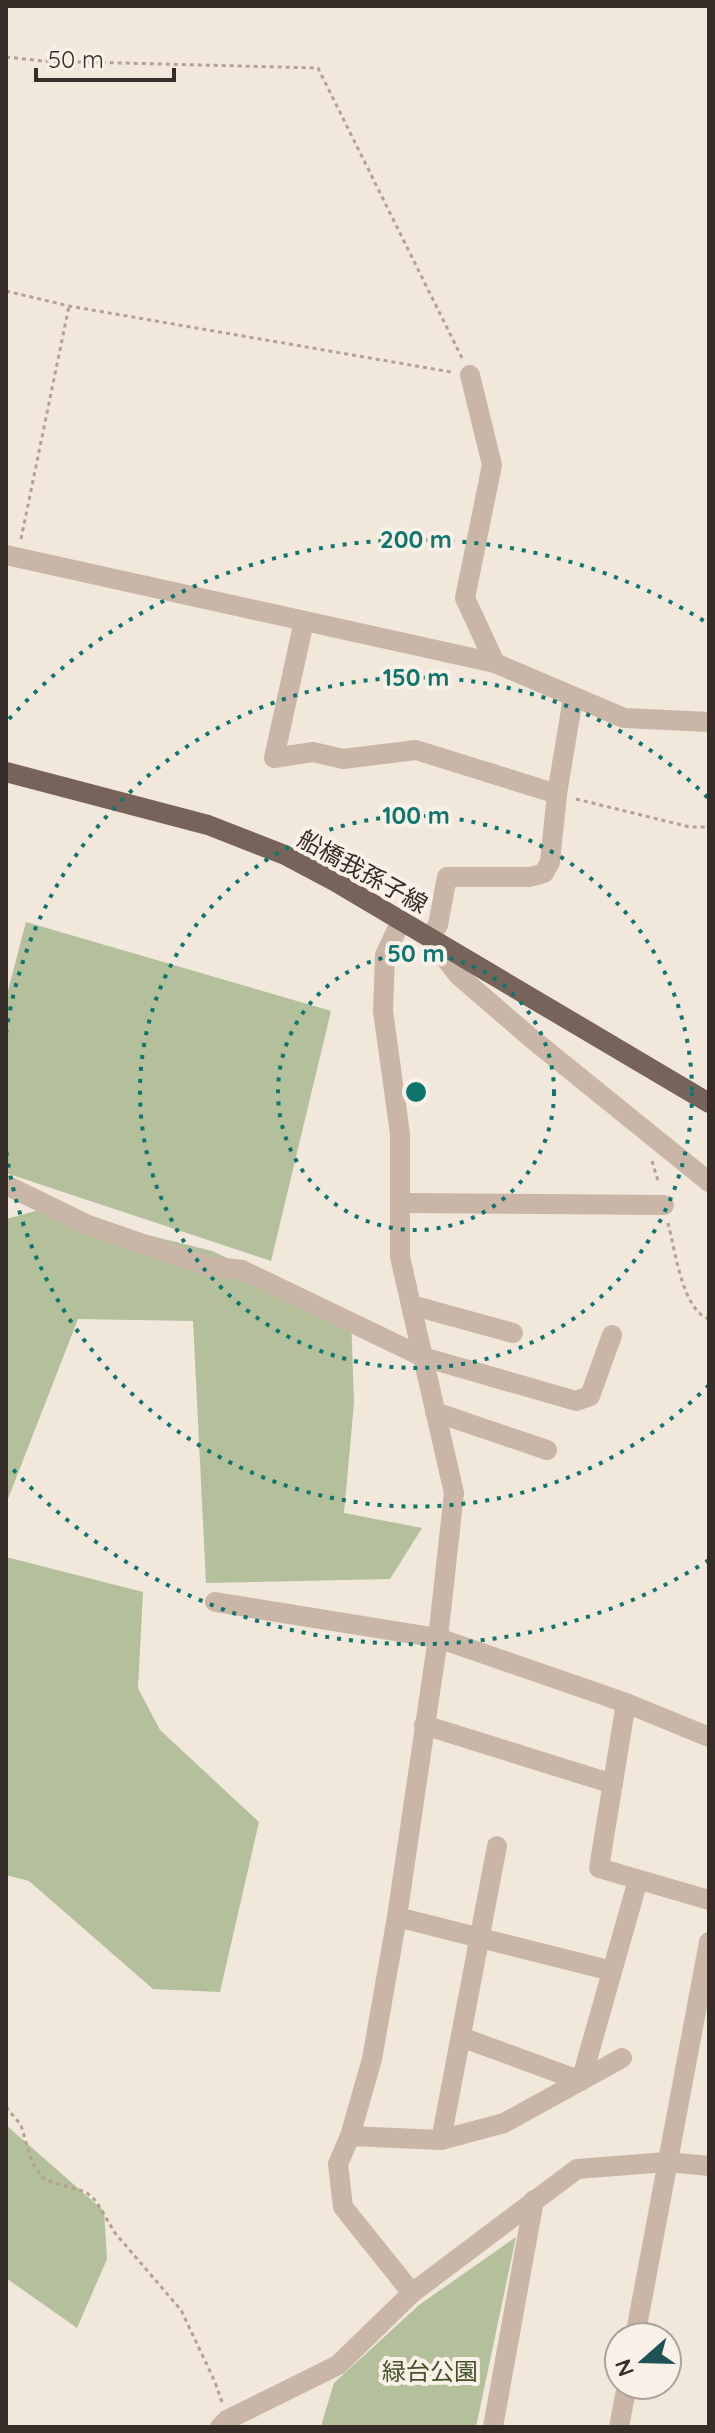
<svg xmlns="http://www.w3.org/2000/svg" width="715" height="2433" viewBox="0 0 715 2433" font-family="Quicksand,'Noto Sans JP',sans-serif">
<style>
.green{fill:#b4c09c}
.lines{fill:none;stroke-linecap:round;stroke-linejoin:round}
.path{stroke:#b5a092;stroke-width:3;stroke-dasharray:4 4;stroke-linecap:butt}
.minor{stroke:#c9b6a7;stroke-width:20}
.major{stroke:#776359;stroke-width:20}
.ring{fill:none;stroke:#0f766e;stroke-width:4;stroke-dasharray:4 8}
.labels{text-anchor:middle;dominant-baseline:central;stroke-width:8;stroke-linejoin:round;paint-order:stroke}
.street-label{font-size:24px;fill:#362c28;stroke:#f9f1e7}
.park-label{font-size:24px;fill:#45532c;stroke:#f9f1e7}
.centre{fill:#0f766e;stroke:#f9f1e7;stroke-width:4}
.ring-label{font-size:24px;text-anchor:middle;font-weight:bold;fill:#0f766e;stroke:#f9f1e7;stroke-width:8;stroke-linejoin:round;paint-order:stroke}
</style>
<rect width="100%" height="100%" fill="#f1e7db"/>
<!-- green -->
<g class="green">
<path d="M 26,922 L 331,1011 L 271,1261 L 6,1173 L 6,998 Z"/>
<path d="M 43,1209 L 212,1251 L 351,1315 L 354,1403 L 344,1513 L 422,1528 L 390,1579 L 206,1583 L 193,1321 L 78,1319 L 6,1504 L 6,1219 Z"/>
<path d="M 6,1557 L 143,1592 L 138,1688 L 160,1730 L 259,1822 L 220,1992 L 153,1989 L 29,1881 L 6,1875 Z"/>
<path d="M 6,2125 L 104,2211 L 107,2259 L 77,2328 L 6,2278 Z"/>
<path d="M 516,2237 L 476,2427 L 321,2426 L 334,2383 L 419,2305 Z"/>
</g>
<g class="lines">
<!-- path -->
<g class="path">
<path d="M 6,57 L 43,61 L 318,68 L 462,358"/>
<path d="M 6,291 L 69,306 L 451,372"/>
<path d="M 21,539 L 69,306"/>
<path d="M 576,799 L 690,827 L 709,827"/>
<path d="M 652,1161 L 659,1184"/>
<path d="M 668,1223 C 675,1249 682,1310 709,1319"/>
<path d="M 6,2107 L 21,2125 L 32,2163 L 45,2180 L 86,2192 L 96,2201 L 115,2233 L 181,2310 L 215,2382 L 222,2402"/>
</g>
<!-- minor -->
<g class="minor">
<path d="M 470,375 L 492,465 L 465,598 L 495,663"/>
<path d="M 6,555 L 495,663 L 624,718 L 709,722"/>
<path d="M 304,621 L 274,758 L 313,752 L 343,759 L 416,750 L 557,794"/>
<path d="M 573,698 L 557,794 L 550,862 L 544,873 L 530,877 L 447,877 L 438,925 L 429,937 L 458,975 L 531,1038 L 709,1182"/>
<path d="M 401,921 L 385,955 L 383,1011 L 400,1134 L 400,1257 L 454,1493 L 438,1638 L 397,1917 L 372,2059 L 350,2136 L 338,2164 L 343,2207 L 412,2293"/>
<path d="M 6,1185 L 88,1225 L 207,1266 L 242,1270 L 423,1357 L 576,1401 L 590,1396 L 612,1335"/>
<path d="M 400,1203 L 664,1205"/>
<path d="M 411,1305 L 513,1333"/>
<path d="M 435,1412 L 547,1450"/>
<path d="M 215,1602 L 438,1638 L 626,1703 L 709,1737"/>
<path d="M 626,1703 L 599,1868 L 709,1900"/>
<path d="M 424,1725 L 613,1784"/>
<path d="M 397,1917 L 612,1971"/>
<path d="M 461,2037 L 581,2081 L 638,1880"/>
<path d="M 350,2136 L 441,2140 L 504,2123 L 622,2058"/>
<path d="M 441,2140 L 497,1846"/>
<path d="M 635,2337 L 709,1942"/>
<path d="M 220,2427 L 227,2420 L 338,2365 L 412,2293 L 577,2169 L 667,2162 L 709,2166"/>
<path d="M 493,2427 L 534,2200"/>
<path d="M 619,2427 L 627,2385"/>
</g>
<!-- major -->
<path class="major" d="M 6,772 L 208,825 L 285,855 L 334,881 L 709,1103"/>
</g>
<!-- distance rings -->
<g class="ring">
<circle cx="416" cy="1092" r="138"/>
<circle cx="416" cy="1092" r="276"/>
<path d="M709 1385A414 414 0 0 1 6 1150M6 1034A414 414 0 0 1 709 799"/>
<path d="M709 1560A552 552 0 0 1 9 1465M9 719A552 552 0 0 1 709 624"/>
</g>
<g class="labels">
<!-- street labels -->
<g class="street-label">
<text transform="translate(363 871) rotate(29)">船橋我孫子線</text>
</g>
<!-- park labels -->
<g class="park-label">
<text x="430" y="2371">緑台公園</text>
</g>
</g>
<circle cx="416" cy="1092" r="12" class="centre"/>
<g class="ring-label">
<text x="416" y="548">200 m</text>
<text x="416" y="686">150 m</text>
<text x="416" y="824">100 m</text>
<text x="416" y="962">50 m</text>
</g>
<!-- border -->
<rect width="715" height="2433" fill="none" stroke="#362c28" stroke-width="16"/>
<!-- north arrow -->
<g transform="translate(643 2361) rotate(250)"><circle r="38" fill="#f9f1e7" stroke="#aba29b" stroke-width="2"/>
<path d="M0-6L14 30L0 20L-14 30Z" fill="#1e5356"/>
<text y="-12" font-size="22" font-weight="bold" text-anchor="middle" fill="#362c28">N</text>
</g>
<!-- scale -->
<path d="M36 68v12h138v-12" fill="none" stroke="#362c28" stroke-width="4"/>
<text x="48" y="68" font-size="24" fill="#362c28" stroke="#f9f1e7" stroke-width="6" paint-order="stroke">50 m</text>
</svg>
